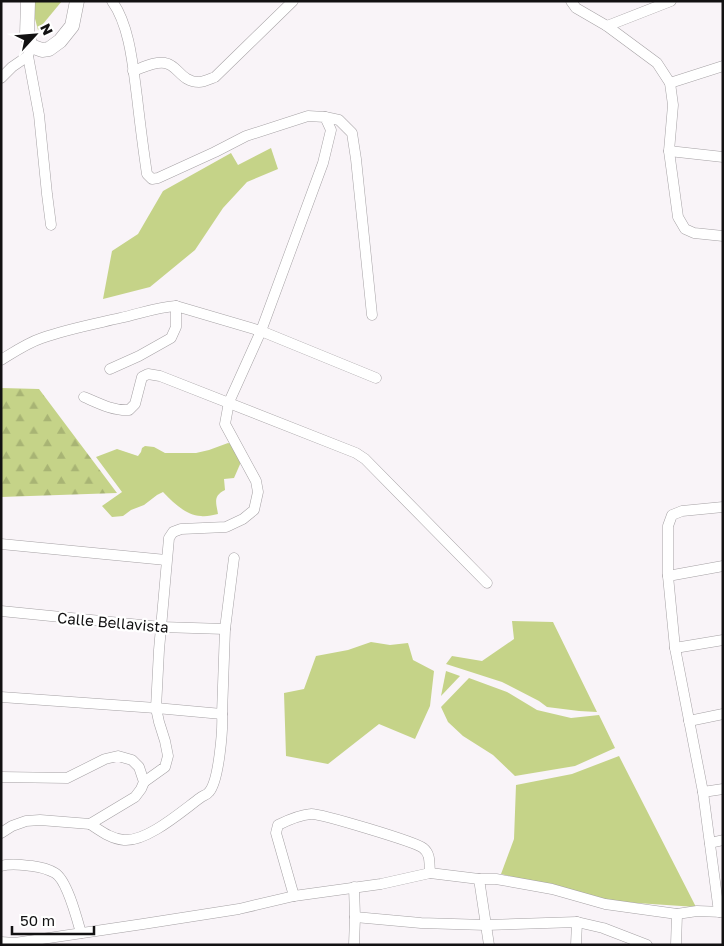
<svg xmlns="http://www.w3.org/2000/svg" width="724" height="946" viewBox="0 0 724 946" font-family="'Golos Text',sans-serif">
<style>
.grass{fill:#c5d388}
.forest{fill:url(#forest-firs)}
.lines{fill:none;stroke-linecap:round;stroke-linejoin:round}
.street-casing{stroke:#a5a1a4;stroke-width:11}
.secondary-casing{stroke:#a5a1a4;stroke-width:15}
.street{stroke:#fff;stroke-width:10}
.secondary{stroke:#fff;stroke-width:14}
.labels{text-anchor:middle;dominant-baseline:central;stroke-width:4.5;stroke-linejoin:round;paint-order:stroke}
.street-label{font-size:15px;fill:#121112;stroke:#fff}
</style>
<defs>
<pattern id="forest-firs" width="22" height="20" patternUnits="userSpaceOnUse" patternTransform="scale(1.25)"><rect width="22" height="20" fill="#c5d388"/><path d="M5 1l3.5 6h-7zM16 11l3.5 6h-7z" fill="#a8b474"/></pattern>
</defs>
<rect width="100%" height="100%" fill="#f9f4f8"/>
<!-- grass -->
<g class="grass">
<path d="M 35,1 L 62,1 L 38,30 L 34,15 Z"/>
<path d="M 271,148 L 278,169 L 247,182 L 223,208 L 195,250 L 150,287 L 103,299 L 112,251 L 138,234 L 163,191 L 231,153 L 238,165 Z"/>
<path d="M 228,443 L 234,445 L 241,462 L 234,478 L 224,479 L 225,490 C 213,496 216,502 218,514 C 212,515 206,517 201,516 C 185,515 174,503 163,492 L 157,495 L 144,505 L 131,510 L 123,516 L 112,517 L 102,506 L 122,492 L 96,457 L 117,449 L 138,456 L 141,452 L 142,448 L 145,446 L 154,447 L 165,453 L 196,453 L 209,450 Z"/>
<path d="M 512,621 L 553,622 L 597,712 L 579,711 L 547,707 L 539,701 L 502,682 L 446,664 L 452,656 L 482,661 L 514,639 Z"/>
<path d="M 371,642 L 390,645 L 408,643 L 413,660 L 434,671 L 430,706 L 415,739 L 379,724 L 328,764 L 286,756 L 284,693 L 304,689 L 316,656 L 348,650 Z"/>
<path d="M 446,671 L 460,676 L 441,696 Z"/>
<path d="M 469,678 L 507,692 L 537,710 L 571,718 L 599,715 L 615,748 L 575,766 L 515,776 L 493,755 L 463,736 L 448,722 L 441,707 Z"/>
<path d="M 619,756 L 696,907 L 607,901 L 501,874 L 514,839 L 516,785 L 572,774 Z"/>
</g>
<!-- forest -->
<path class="forest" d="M 1,388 L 39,389 L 117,493 L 1,497 Z"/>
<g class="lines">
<defs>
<g id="street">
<path d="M 112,1 C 130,26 133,67 137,97 C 140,123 143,148 147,174 L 152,179 L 158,178 L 215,152 L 246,136 L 308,116 L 325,117 L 331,130 L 323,163 L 261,331 L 229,402 L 225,424 L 256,481 L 258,492 L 254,510 L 243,519 L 226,527 L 181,529 L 173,532 L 169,538 L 159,650 L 156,708 L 159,722 L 165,741 L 168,756 L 165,767 L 144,782"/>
<path d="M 571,1 L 576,8 L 607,26 L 657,63 L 670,83 L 673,105 L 669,151 L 678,217 L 685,229 L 694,233 L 723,236"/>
<path d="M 607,26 L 671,1"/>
<path d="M 31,46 L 28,56 L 39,115 L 47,194 L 51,225"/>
<path d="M 133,71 C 142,68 155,61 165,63 C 178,65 181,82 199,82 C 204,82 210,79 215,77 L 293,1"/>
<path d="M 1,78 L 12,67 L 28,56"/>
<path d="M 670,83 L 723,66"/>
<path d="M 325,117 L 339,120 L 352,133 L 356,159 L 372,315"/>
<path d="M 669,151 L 723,157"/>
<path d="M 1,360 C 14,352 27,343 42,338 C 67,329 94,324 120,318 C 139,314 157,307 176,306"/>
<path d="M 110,369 L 139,356 L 171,338 L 176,327 L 176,306 L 261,331 L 376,378"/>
<path d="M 84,397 C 98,403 113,411 129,410 L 135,404 L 142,377 L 148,374 L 160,376 L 356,453 L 365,459 L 487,583"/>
<path d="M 1,544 L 166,560"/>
<path d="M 668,576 L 723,566"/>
<path d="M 1,611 L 161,627 L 225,629"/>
<path d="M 675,648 L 723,640"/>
<path d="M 1,697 L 156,708 L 222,714"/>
<path d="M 689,721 L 723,714"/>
<path d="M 1,777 L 67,778 L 105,759 L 118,756 L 132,760 L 139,767 L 144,782 L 141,789 L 135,797 L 90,824 L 40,820 L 26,821 L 12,826 L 1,833"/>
<path d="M 703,792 L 723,789"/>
<path d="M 90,824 C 101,831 111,839 124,840 C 147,842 182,811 200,798 C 202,796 207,795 209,792 C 219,781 223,729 222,714 L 225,629 L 234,558"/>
<path d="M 710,843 L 723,840"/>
<path d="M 1,866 C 12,863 21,865 32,866 C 40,867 48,869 55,873 C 67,880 77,919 81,933"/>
<path d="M 479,879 L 489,945"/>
<path d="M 294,896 L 276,833 L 278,825 C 288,820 299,815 311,814 C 319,813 416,842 423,848 C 431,854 429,863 430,873"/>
<path d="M 719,912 L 703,792 L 675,648 L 668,576 L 668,526 L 672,515 L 682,511 L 723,507"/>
<path d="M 355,917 L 421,923 L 486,925 L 577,922 L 576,945"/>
<path d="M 577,922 L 603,928 L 647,945"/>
<path d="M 1,942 L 15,943 L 143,924 L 239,909 L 294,896 L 381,884 L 430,873 L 479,879 L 496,879 L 552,889 L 605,904 L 677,914 L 697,911 L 723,912"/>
<path d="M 354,945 L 355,917 L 354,887"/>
<path d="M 676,945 L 677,914"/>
</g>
<path id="secondary" d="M 28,1 L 27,35 L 31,46 L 42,50 L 49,49 L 60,41 L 72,26 L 77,1"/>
</defs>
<!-- street casing -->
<use href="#street" class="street-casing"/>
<!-- secondary casing -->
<use href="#secondary" class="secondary-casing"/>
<!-- street -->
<use href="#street" class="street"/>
<!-- secondary -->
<use href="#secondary" class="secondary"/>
</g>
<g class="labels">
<!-- street labels -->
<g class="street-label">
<text transform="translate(113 622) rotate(5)">Calle Bellavista</text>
</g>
</g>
<!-- border -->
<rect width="724" height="946" fill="none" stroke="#121112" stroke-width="5"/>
<!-- north arrow -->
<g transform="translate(35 35) rotate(64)" stroke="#ffffff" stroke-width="4" paint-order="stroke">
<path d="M0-4L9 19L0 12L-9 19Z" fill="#121112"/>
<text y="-8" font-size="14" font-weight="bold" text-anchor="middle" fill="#121112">N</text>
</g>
<!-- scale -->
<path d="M12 926v8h82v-8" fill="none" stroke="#121112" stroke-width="2.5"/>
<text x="20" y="926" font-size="15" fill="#121112" stroke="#ffffff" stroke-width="4" paint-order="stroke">50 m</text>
</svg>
